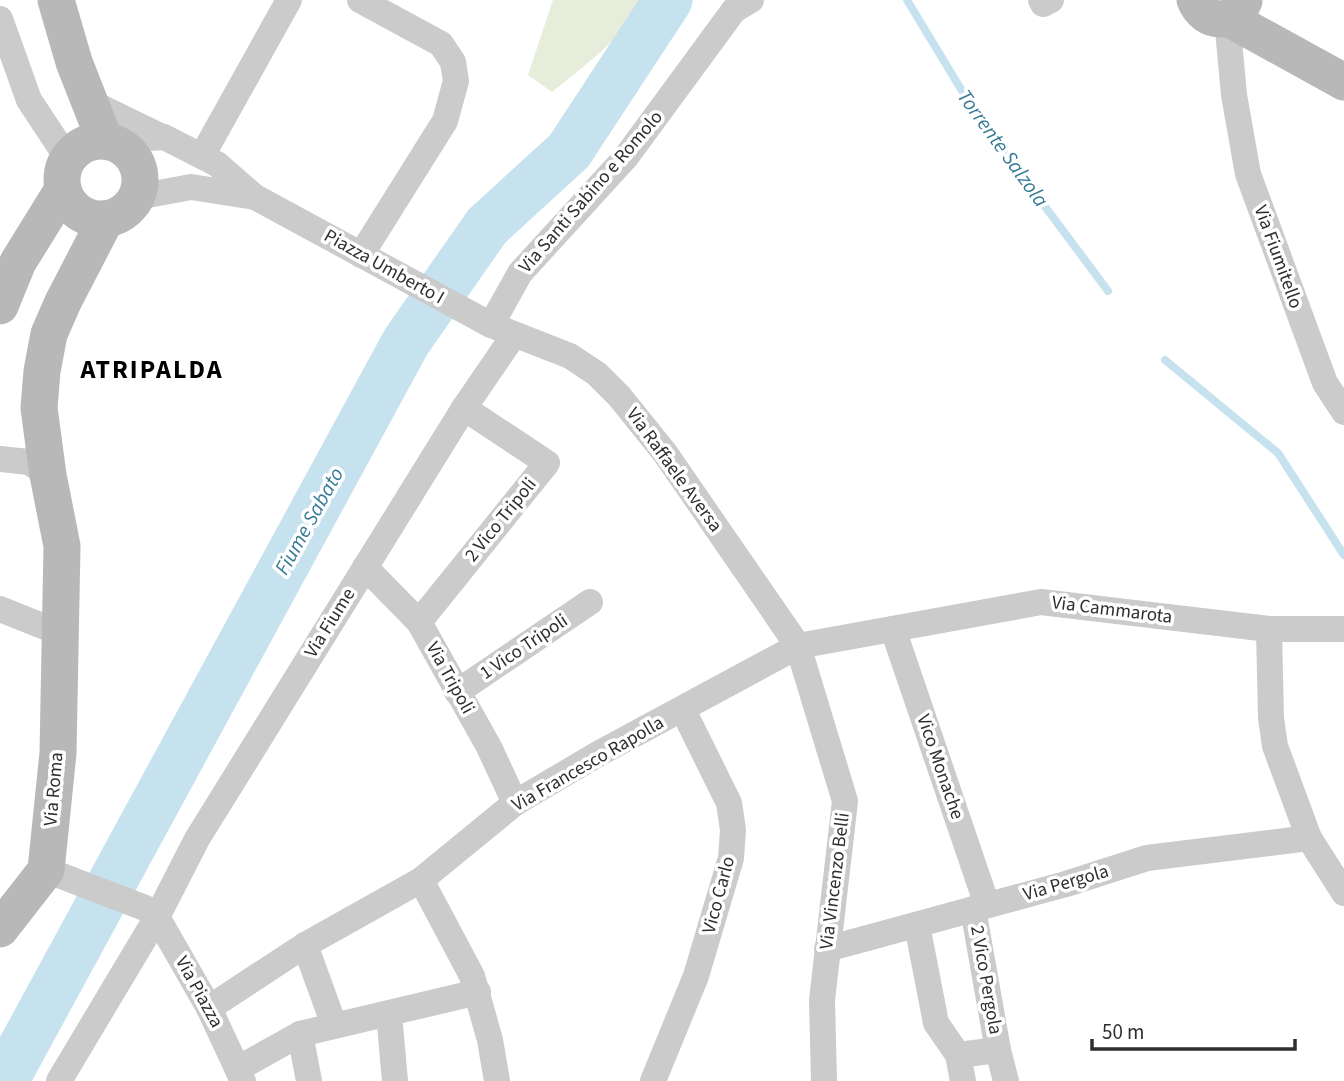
<svg xmlns="http://www.w3.org/2000/svg" width="1344" height="1081" viewBox="0 0 1344 1081" font-family="'Source Sans 3',sans-serif">
<style>
.green{fill:#e6eddb}
.lines{fill:none;stroke-linecap:round;stroke-linejoin:round}
.stream{stroke:#c6e2ee;stroke-width:8}
.river{stroke:#c6e2ee;stroke-width:49}
.street{stroke:#cbcbcb;stroke-width:26}
.secondary{stroke:#b8b8b8;stroke-width:37}
.labels{text-anchor:middle;dominant-baseline:central;stroke-width:7;stroke-linejoin:round;paint-order:stroke}
.street-label{font-size:19px;fill:#2e2e2e;stroke:#fff}
.water-label{font-size:21px;font-style:italic;fill:#377b96;stroke:#fff}
.district-label{font-size:26px;font-weight:bold;letter-spacing:2px;fill:#000;stroke:#fff}
</style>
<rect width="100%" height="100%" fill="#fff"/>
<!-- green -->
<path class="green" d="M 553,0 L 647,0 C 622,37 587,64 552,92 L 528,75 Z"/>
<g class="lines">
<!-- stream -->
<g class="stream">
<path d="M 907,0 L 976,114 L 1108,291"/>
<path d="M 1165,360 L 1278,453 L 1344,555"/>
</g>
<!-- river -->
<path class="river" d="M 4,1081 L 406,342 L 487,226 L 569,151 L 668,0"/>
<!-- street -->
<g class="street">
<path d="M 360,0 L 441,44 L 453,62 L 456,81 L 445,121 L 361,255"/>
<path d="M 1041,0 L 1043,4 L 1051,0"/>
<path d="M 0,19 L 29,100 L 68,159"/>
<path d="M 1227,19 L 1234,95 L 1248,174 L 1325,383 L 1344,412"/>
<path d="M 90,102 L 162,137"/>
<path d="M 105,141 L 164,137 L 217,164 L 255,197 L 491,325 L 570,356 L 597,374 L 619,396 L 665,453 L 798,646 L 845,801 L 822,1000 L 824,1081"/>
<path d="M 202,156 L 289,0"/>
<path d="M 137,197 L 191,187 L 255,197"/>
<path d="M 491,325 L 520,273 L 626,157 L 734,10 L 751,0"/>
<path d="M 0,459 L 29,462 L 48,475"/>
<path d="M 365,567 L 419,622 L 489,747 L 515,803"/>
<path d="M 0,609 L 60,633"/>
<path d="M 419,622 L 547,463 L 464,408"/>
<path d="M 893,629 L 987,905"/>
<path d="M 1269,629 L 1271,718 L 1275,746 L 1309,838 L 1344,893"/>
<path d="M 457,692 L 590,602"/>
<path d="M 46,870 L 145,908 L 157,917 L 209,1008 L 243,1081"/>
<path d="M 421,880 L 472,976 L 490,1040 L 497,1081"/>
<path d="M 973,909 L 998,1050"/>
<path d="M 917,925 L 936,1023 L 958,1055"/>
<path d="M 305,945 L 334,1025"/>
<path d="M 827,949 L 1066,884 L 1147,858 L 1309,838"/>
<path d="M 209,1008 L 305,945 L 421,880 L 515,803 L 598,754 L 798,646 L 1041,602 L 1269,629 L 1344,629"/>
<path d="M 389,1014 L 395,1081"/>
<path d="M 300,1034 L 478,992"/>
<path d="M 239,1068 L 300,1034 L 309,1081"/>
<path d="M 59,1081 L 157,917 L 197,839 L 464,408 L 514,335"/>
<path d="M 653,1081 L 696,976 L 731,858 L 733,830 L 729,803 L 683,710"/>
<path d="M 963,1081 L 958,1055 L 998,1050 L 1006,1081"/>
</g>
<!-- secondary -->
<g class="secondary">
<path d="M 56,0 L 74,62 L 105,141"/>
<path d="M 1195,0 C 1205,25 1234,25 1244,1"/>
<path d="M 1228,18 L 1344,82"/>
<circle cx="101" cy="180" r="39"/>
<path d="M 0,306 L 18,262 L 62,191"/>
<path d="M 0,929 L 46,870 L 58,753 L 62,546 L 48,475 L 39,408 L 42,371 L 49,334 L 63,302 L 106,219"/>
</g>
</g>
<g class="labels">
<!-- street labels -->
<g class="street-label">
<text transform="translate(591 192) rotate(-49)">Via Santi Sabino e Romolo</text>
<text transform="translate(1278 257) rotate(70)">Via Fiumitello</text>
<text transform="translate(384 267) rotate(29)">Piazza Umberto I</text>
<text transform="translate(674 470) rotate(54)">Via Raffaele Aversa</text>
<text transform="translate(501 520) rotate(-51)">2 Vico Tripoli</text>
<text transform="translate(1112 610) rotate(7)">Via Cammarota</text>
<text transform="translate(330 623) rotate(-58)">Via Fiume</text>
<text transform="translate(524 647) rotate(-34)">1 Vico Tripoli</text>
<text transform="translate(450 678) rotate(61)">Via Tripoli</text>
<text transform="translate(588 764) rotate(-30)">Via Francesco Rapolla</text>
<text transform="translate(940 767) rotate(71)">Vico Monache</text>
<text transform="translate(54 789) rotate(-85)">Via Roma</text>
<text transform="translate(835 881) rotate(-83)">Via Vincenzo Belli</text>
<text transform="translate(1066 883) rotate(-16)">Via Pergola</text>
<text transform="translate(719 895) rotate(-75)">Vico Carlo</text>
<text transform="translate(986 980) rotate(80)">2 Vico Pergola</text>
<text transform="translate(199 992) rotate(61)">Via Piazza</text>
</g>
<!-- water labels -->
<g class="water-label">
<text transform="translate(1003 148) rotate(54)">Torrente Salzola</text>
<text transform="translate(309 521) rotate(-61)">Fiume Sabato</text>
</g>
<!-- district labels -->
<g class="district-label">
<text x="152" y="369">ATRIPALDA</text>
</g>
</g>
<!-- scale -->
<path d="M1092 1039v10h203v-10" fill="none" stroke="#2e2e2e" stroke-width="3.5"/>
<text x="1102" y="1039" font-size="21" fill="#2e2e2e" stroke="#ffffff" stroke-width="5" paint-order="stroke">50 m</text>
</svg>
